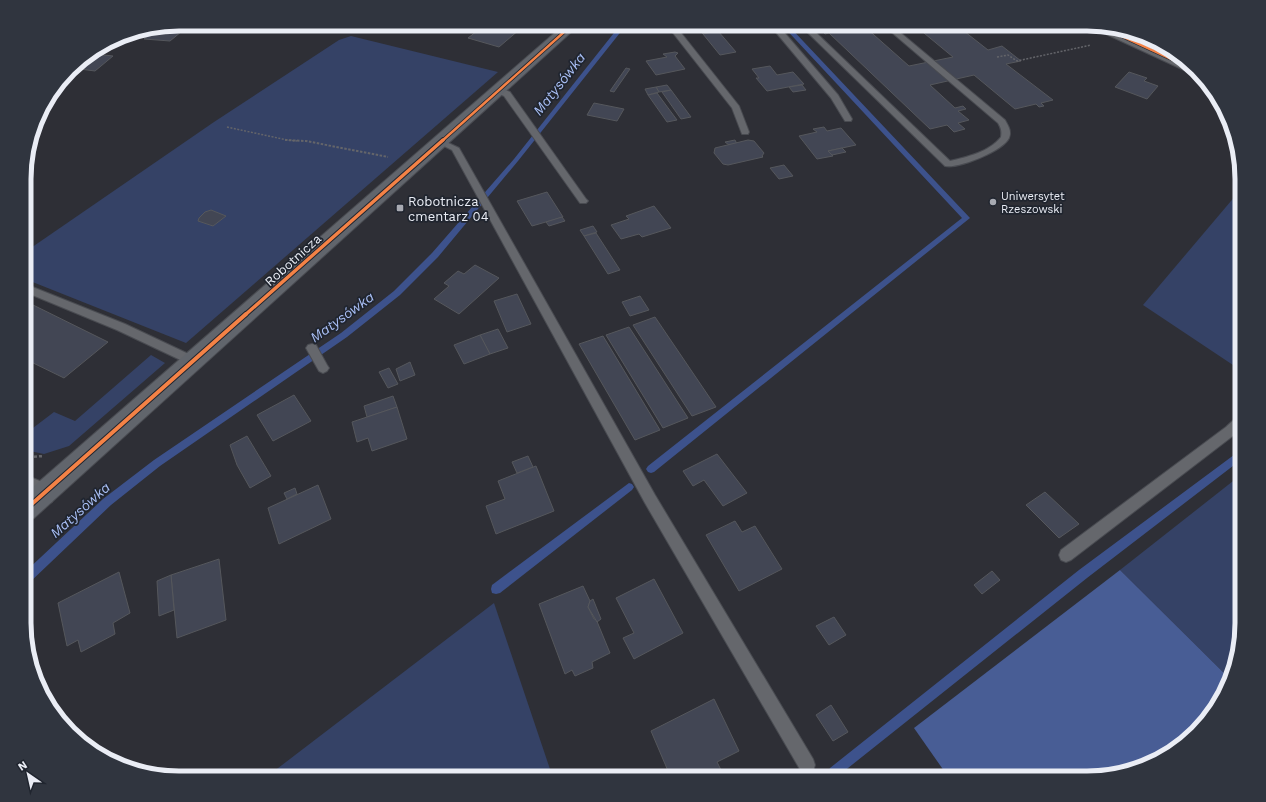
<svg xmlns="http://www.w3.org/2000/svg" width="1266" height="802" viewBox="0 0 1266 802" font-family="'Work Sans',sans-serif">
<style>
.green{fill:#354266}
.forest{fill:#485d95}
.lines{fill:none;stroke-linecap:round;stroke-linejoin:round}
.stream{fill:#3d528c;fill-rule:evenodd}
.building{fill:#424654;stroke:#55575c}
.lane-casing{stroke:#494b51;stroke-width:2}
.street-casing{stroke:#494b51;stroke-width:2}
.secondary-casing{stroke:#494b51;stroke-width:2}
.path-far2{stroke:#64656a;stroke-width:1.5;stroke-dasharray:2 1.5;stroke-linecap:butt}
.path-far1{stroke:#64656a;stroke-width:2;stroke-dasharray:2.5 1.5;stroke-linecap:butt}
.path{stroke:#64656a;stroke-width:2.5;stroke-dasharray:3 2;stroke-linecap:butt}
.lane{fill:#65676c;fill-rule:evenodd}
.street{fill:#65676c;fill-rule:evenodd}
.secondary{fill:#61656c;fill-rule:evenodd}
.cycleway-far2-casing{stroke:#20252f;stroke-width:4}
.cycleway-far1-casing{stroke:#20252f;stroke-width:5.5}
.cycleway-casing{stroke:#20252f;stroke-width:6}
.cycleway-far2{stroke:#f48246;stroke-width:2.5}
.cycleway-far1{stroke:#f48246;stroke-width:3.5}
.cycleway{stroke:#f48246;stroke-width:4}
.poi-dot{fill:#a8aab2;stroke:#20252f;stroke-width:1.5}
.labels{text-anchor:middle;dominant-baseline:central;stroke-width:3.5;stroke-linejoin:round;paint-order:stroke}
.far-poi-label{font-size:11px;fill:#eaedf5;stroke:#20252f;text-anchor:start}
.poi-label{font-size:13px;fill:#eaedf5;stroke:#20252f;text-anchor:start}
.street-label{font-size:13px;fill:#eaedf5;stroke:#20252f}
.water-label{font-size:14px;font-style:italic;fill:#aac0f7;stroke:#20252f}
.rim{fill:none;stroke:#eaedf5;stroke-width:5}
</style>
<rect width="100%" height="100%" fill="#2e2f36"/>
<!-- green -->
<g class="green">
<path d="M 351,36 L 498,72 L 186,343 L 25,279 L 25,252 L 214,122 L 339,40 Z"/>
<path d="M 1242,188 L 1242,371 L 1143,305 Z"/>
<path d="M 151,355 L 165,363 L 69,446 L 44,454 L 25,450 L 25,434 L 54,412 L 75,421 Z"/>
<path d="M 1242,474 L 1242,633 L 1234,673 L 1230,679 L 1120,570 Z"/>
<path d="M 494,603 L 553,778 L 269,778 L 269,775 Z"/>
</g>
<!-- forest -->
<path class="forest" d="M 1120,570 L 1230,679 L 1216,709 L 1165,757 L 1097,778 L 949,778 L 914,728 Z"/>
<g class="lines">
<!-- stream -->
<g class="stream">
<path d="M 621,24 L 627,24 L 518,161 L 438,257 L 400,295 L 347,337 L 160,466 L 111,505 L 29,583 L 25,584 L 25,572 L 103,499 L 154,460 L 341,333 L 394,291 L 432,253 L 514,159 Z"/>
<path d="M 781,24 L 787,24 L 970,218 L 654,472 L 651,473 L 648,472 L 646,469 L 648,466 L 962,218 Z"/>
<path d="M 1242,449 L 1242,459 L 1087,578 L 838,776 L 833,778 L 830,776 L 828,772 L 830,768 L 1079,570 Z"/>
<path d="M 629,483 L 632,484 L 634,487 L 632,490 L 500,593 L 496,594 L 492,593 L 491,589 L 492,585 Z"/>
</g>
</g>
<!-- building -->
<g class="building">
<path d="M 179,24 L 177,26 L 187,27 L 170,41 L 144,39 L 157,28 Z"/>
<path d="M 395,24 L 417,24 L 408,29 Z"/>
<path d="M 486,24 L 526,24 L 499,47 L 468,38 Z"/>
<path d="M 695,24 L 725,24 L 730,29 L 703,34 Z"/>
<path d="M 819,24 L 901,24 L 887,28 L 865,27 L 909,66 L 953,57 L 913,24 L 955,24 L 988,50 L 1002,46 L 1021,61 L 1006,64 L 1053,100 L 1041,103 L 1044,106 L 1039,107 L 1036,104 L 1015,109 L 974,75 L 930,85 L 955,108 L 963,106 L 966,109 L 958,111 L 969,120 L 958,123 L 965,129 L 954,132 L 947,125 L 930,129 L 829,33 L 825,34 L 819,28 L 823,27 Z"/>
<path d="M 718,31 L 736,52 L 720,55 L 703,34 Z"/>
<path d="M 675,52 L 678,53 L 675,56 L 685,69 L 656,75 L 646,61 L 667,57 L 663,54 Z"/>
<path d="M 95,54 L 113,56 L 95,71 L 72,68 L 78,62 L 83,59 L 88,59 Z"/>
<path d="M 770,66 L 777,75 L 793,72 L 804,84 L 767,91 L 756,78 L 759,78 L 752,69 Z"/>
<path d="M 626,68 L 630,69 L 614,92 L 610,91 Z"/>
<path d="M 1129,72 L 1147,78 L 1144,81 L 1158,86 L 1147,99 L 1115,87 Z"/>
<path d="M 667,85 L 671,90 L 659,92 L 656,87 Z"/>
<path d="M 802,85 L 806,90 L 793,92 L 789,87 Z"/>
<path d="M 656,87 L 659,92 L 648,95 L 645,89 Z"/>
<path d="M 671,90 L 691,117 L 681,119 L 662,92 Z"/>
<path d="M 657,93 L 677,120 L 667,122 L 648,95 Z"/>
<path d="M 594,103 L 624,109 L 617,121 L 587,115 Z"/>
<path d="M 824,127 L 827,131 L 841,128 L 856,145 L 828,151 L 833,156 L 817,159 L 799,136 L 817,132 L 813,129 Z"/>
<path d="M 735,140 L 737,144 L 729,145 L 725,142 Z"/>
<path d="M 748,140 L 754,141 L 764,153 L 762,156 L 763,157 L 728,165 L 723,164 L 714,153 L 715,148 Z"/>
<path d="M 842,148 L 846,152 L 832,155 L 828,151 Z"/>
<path d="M 784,165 L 793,176 L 779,179 L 770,168 Z"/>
<path d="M 547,192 L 563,217 L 532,226 L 517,201 Z"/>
<path d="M 654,206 L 671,228 L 642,237 L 639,234 L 621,239 L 611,225 L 629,219 L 626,216 Z"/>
<path d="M 211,210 L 226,216 L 213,226 L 198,221 L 199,218 L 205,212 Z"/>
<path d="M 562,217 L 565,221 L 549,226 L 546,222 Z"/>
<path d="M 593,226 L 597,232 L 584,236 L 580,230 Z"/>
<path d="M 596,233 L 620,270 L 608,274 L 584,236 Z"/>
<path d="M 475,265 L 499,278 L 459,314 L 434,299 L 449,286 L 444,283 L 458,271 L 464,274 Z"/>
<path d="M 517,294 L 531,324 L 507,332 L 494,301 Z"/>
<path d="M 640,296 L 649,310 L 630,316 L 622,302 Z"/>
<path d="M 25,301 L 108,342 L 64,378 L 25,359 Z"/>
<path d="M 655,317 L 716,407 L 692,416 L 633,325 Z"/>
<path d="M 629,327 L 688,418 L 663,428 L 606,335 Z"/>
<path d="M 498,329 L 508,348 L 490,354 L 480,335 Z"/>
<path d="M 480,335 L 490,354 L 464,364 L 454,345 Z"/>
<path d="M 603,336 L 660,430 L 635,440 L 579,344 Z"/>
<path d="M 410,362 L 415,375 L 400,381 L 396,369 Z"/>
<path d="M 389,368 L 398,384 L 388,388 L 379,372 Z"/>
<path d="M 294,395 L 311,421 L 273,441 L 257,415 Z"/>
<path d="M 393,396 L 397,407 L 367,417 L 364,406 Z"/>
<path d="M 397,407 L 407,439 L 372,451 L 368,438 L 357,442 L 352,422 Z"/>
<path d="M 247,436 L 271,476 L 250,488 L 237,465 L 230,445 Z"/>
<path d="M 717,454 L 747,493 L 723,506 L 704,480 L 693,486 L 683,471 Z"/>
<path d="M 528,456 L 533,467 L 517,473 L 512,462 Z"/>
<path d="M 536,466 L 554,511 L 496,534 L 486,506 L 505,499 L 498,481 Z"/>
<path d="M 318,485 L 331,519 L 279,544 L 268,508 Z"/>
<path d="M 295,488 L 297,494 L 287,499 L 284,493 Z"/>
<path d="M 1045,492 L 1079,524 L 1059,538 L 1026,505 Z"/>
<path d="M 735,521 L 742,532 L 755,526 L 782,569 L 739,591 L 706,535 Z"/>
<path d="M 219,559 L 226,620 L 177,638 L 171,575 Z"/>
<path d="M 992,571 L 1000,580 L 982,594 L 974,585 Z"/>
<path d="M 119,572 L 130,613 L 113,623 L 115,634 L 81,652 L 78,640 L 67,646 L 58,603 Z"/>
<path d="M 171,575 L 174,610 L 159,616 L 157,581 Z"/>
<path d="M 654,579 L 683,633 L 634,659 L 623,638 L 634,633 L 616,598 Z"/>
<path d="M 583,586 L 590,601 L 588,607 L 594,619 L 596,619 L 610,653 L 592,662 L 593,668 L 575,676 L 572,670 L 565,674 L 539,604 Z"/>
<path d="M 593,599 L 601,619 L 597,622 L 588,607 L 590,601 Z"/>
<path d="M 834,617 L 846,635 L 829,645 L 816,626 Z"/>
<path d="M 714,699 L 739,751 L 717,762 L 721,770 L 705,778 L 692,778 L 691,776 L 687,778 L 671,778 L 651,731 Z"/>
<path d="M 831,705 L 848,732 L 833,741 L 816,715 Z"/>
</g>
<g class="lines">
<defs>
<g id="lane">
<path d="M 666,24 L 674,24 L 739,106 L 749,132 L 748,134 L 742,134 L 732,108 Z"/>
<path d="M 769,24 L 777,24 L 838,95 L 852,119 L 851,121 L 845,121 L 831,98 Z"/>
<path d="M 799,24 L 807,24 L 950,161 C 967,157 989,152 1001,137 C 1002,131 1001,128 998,123 L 882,24 L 890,24 L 1005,120 C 1008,126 1012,131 1009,138 C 1003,151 958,169 945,166 Z"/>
<path d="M 495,88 L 501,88 L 510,92 L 586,199 L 588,201 L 586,203 L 580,203 L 504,96 L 495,92 Z"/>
<path d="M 440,139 L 459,148 L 655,495 L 813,759 L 815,765 L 813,771 L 807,773 L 801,771 L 645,503 L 452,150 L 436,142 Z"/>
<path d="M 25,284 L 125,324 L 197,358 L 199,361 L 197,364 L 193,365 L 189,364 L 117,330 L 25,292 Z"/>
<path d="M 312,344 L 316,345 L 327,365 L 329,368 L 327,371 L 323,373 L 319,371 L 306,348 L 308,345 Z"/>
<path d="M 1242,415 L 1242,428 L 1234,435 L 1071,560 L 1066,562 L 1061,560 L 1059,555 L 1061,550 L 1226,427 L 1238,416 Z"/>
</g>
<g id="street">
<path d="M 1091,25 L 1115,28 L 1180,57 L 1192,71 L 1184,70 L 1093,28 Z"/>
<path d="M 25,475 L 52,486 L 55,494 L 52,502 L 43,505 L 25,497 Z"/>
</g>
<path id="secondary" d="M 565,24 L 580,24 L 34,518 L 25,521 L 25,494 Z"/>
</defs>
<!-- lane casing -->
<use href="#lane" class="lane-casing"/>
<!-- street casing -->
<use href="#street" class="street-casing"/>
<!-- secondary casing -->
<use href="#secondary" class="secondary-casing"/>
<!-- path-far2 -->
<g class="path-far2">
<path d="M 997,57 L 1008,55 L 1017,61 L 1091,45"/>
<path d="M 227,127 L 287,140 L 297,141"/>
</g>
<!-- path-far1 -->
<path class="path-far1" d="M 285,140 L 306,141 L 388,157"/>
<!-- path -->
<path class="path" d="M 25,460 L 29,457 L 44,456"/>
<!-- lane -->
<use href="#lane" class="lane"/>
<!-- street -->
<use href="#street" class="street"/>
<!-- secondary -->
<use href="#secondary" class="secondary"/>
<defs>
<g id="cycleway-far2">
<path d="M 1098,25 L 1189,67"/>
<path d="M 442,141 L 573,24"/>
</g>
<path id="cycleway-far1" d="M 245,315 L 443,140"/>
<path id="cycleway" d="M 25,510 L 246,314"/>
</defs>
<!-- cycleway-far2 casing -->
<use href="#cycleway-far2" class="cycleway-far2-casing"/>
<!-- cycleway-far1 casing -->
<use href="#cycleway-far1" class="cycleway-far1-casing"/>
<!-- cycleway casing -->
<use href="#cycleway" class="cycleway-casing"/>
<!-- cycleway-far2 -->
<use href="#cycleway-far2" class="cycleway-far2"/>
<!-- cycleway-far1 -->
<use href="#cycleway-far1" class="cycleway-far1"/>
<!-- cycleway -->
<use href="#cycleway" class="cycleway"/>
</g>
<!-- markers -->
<g class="poi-dot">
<circle cx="993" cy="202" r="4"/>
<rect x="396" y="204" width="8" height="8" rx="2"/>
</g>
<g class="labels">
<!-- far-poi labels -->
<g class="far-poi-label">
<text x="1001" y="196">Uniwersytet<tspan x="1001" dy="13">Rzeszowski</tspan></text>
</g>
<!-- poi labels -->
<g class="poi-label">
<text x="408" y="201">Robotnicza<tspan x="408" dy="15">cmentarz 04</tspan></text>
</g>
<!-- street labels -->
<g class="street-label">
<text transform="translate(293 260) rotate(-42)">Robotnicza</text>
</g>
<!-- water labels -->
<g class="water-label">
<text transform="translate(559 84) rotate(-52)">Matysówka</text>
<text transform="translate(342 317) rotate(-36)">Matysówka</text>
<text transform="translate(80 510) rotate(-42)">Matysówka</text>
</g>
</g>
<!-- crop -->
<path d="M0 0H1266V802H0ZM179 31H1087A148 148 0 0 1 1235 179V623A148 148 0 0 1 1087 771H179A148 148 0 0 1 31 623V179A148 148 0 0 1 179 31Z" fill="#30353f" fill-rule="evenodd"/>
<path class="rim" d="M179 31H1087A148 148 0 0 1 1235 179V623A148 148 0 0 1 1087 771H179A148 148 0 0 1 31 623V179A148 148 0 0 1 179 31Z"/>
<!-- north arrow -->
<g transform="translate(28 774) rotate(326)" stroke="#20252f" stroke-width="3" paint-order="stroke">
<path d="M0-3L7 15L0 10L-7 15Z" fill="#eaedf5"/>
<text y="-6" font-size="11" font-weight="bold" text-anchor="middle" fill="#eaedf5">N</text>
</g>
</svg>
